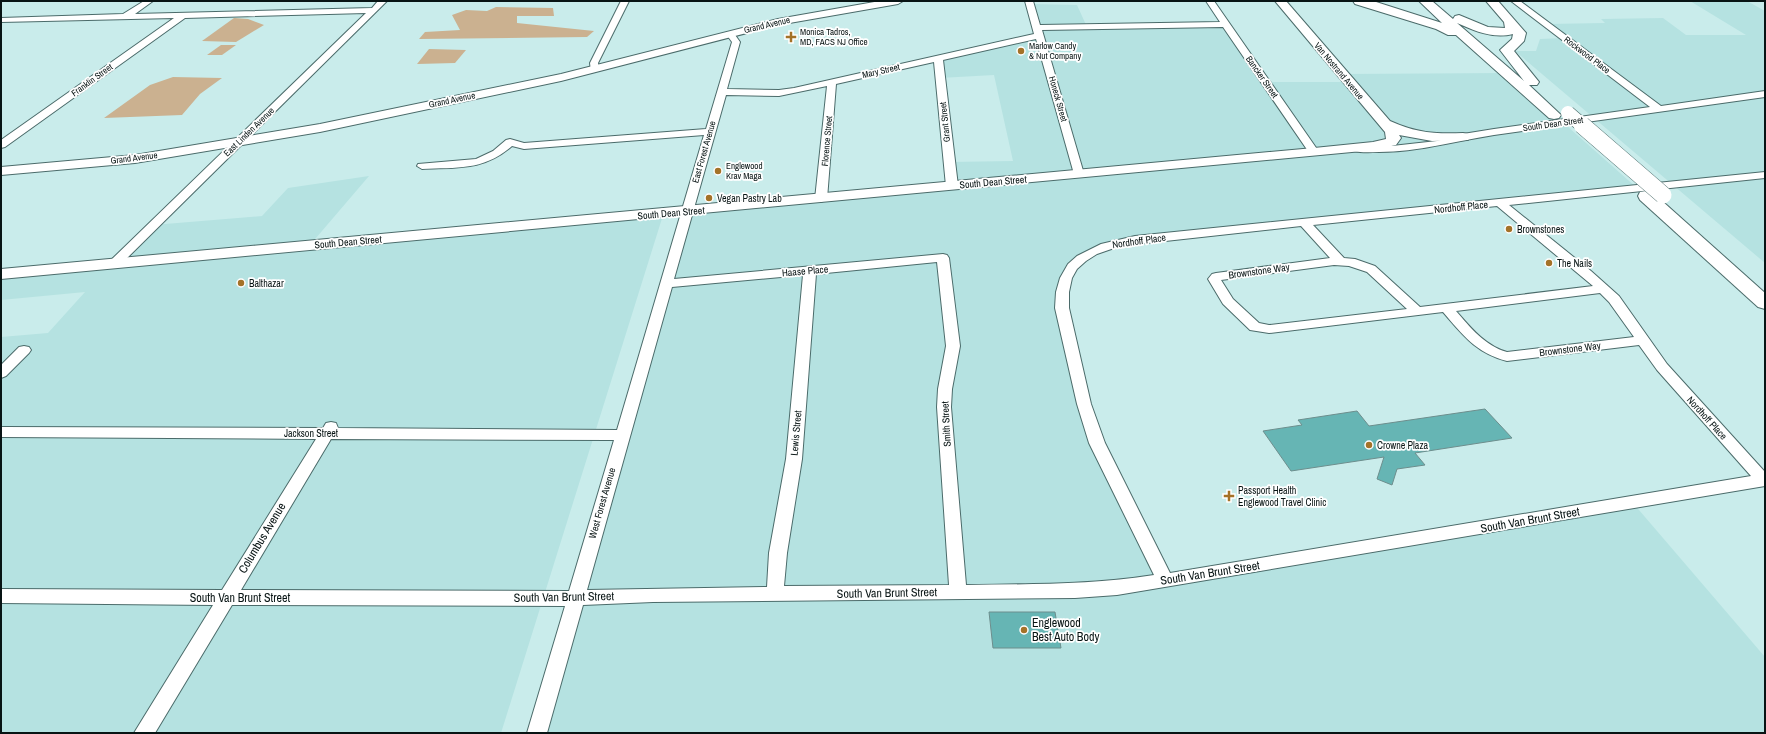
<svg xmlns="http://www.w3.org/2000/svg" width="1766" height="734" viewBox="0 0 1766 734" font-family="'Archivo Narrow',sans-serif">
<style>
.built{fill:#b5e2e1}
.green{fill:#cbb190}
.building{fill:#66b5b4;stroke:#6d8e8d}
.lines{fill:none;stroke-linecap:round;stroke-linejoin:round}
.minor-casing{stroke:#4b6b6a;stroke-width:2}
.major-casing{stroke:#4b6b6a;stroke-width:2}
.highway-casing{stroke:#4b6b6a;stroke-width:2}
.minor{fill:#fff;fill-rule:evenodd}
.major{fill:#fff;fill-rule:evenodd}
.highway{fill:#fff;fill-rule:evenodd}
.highway-bridge-far1-casing{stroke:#4b6b6a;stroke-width:15;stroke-linecap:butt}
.highway-bridge-casing{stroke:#4b6b6a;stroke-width:18;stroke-linecap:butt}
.highway-bridge-far1{stroke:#fff;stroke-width:14}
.highway-bridge{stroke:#fff;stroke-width:17}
.poi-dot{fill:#a47228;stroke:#fff;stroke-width:1.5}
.labels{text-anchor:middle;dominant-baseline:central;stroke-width:3.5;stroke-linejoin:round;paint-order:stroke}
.far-street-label{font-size:9px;fill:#081414;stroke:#fff}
.far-poi-label{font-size:9px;fill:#081414;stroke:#fff;text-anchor:start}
.street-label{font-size:10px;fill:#081414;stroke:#fff}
.poi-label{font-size:10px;fill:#081414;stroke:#fff;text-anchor:start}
.near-street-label{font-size:12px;fill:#081414;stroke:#fff}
.near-poi-label{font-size:12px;fill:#081414;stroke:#fff;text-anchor:start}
</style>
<rect width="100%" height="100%" fill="#c9eceb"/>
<!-- built -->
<g class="built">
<path d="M 1690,1 L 1747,1 L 1765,11 L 1765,263 L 1515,51 L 1536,51 L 1540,39 L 1563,38 L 1548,24 L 1605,23 L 1601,19 L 1663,18 L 1686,35 L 1746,35 Z"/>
<path d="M 1030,4 L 1077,5 L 1087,27 L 1226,24 L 1266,82 L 1348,82 L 1342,74 L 1507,73 L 1637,188 L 1135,240 L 1099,249 L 1063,281 L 1084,404 L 1165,580 L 1633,503 L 1765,657 L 1765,733 L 537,733 L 687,212 L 952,186 L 949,162 L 1013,161 L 994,75 L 940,78 L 938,59 L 1039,36 Z"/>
<path d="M 369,176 L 310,245 L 664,212 L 501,733 L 1,733 L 1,337 L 48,333 L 85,292 L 1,300 L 1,273 L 115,263 L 153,225 L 262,216 L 288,188 Z"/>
</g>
<!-- green -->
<g class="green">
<path d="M 496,7 L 553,8 L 554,16 L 517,16 L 517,23 L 594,31 L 587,37 L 419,39 L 425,32 L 460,30 L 452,15 L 466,10 L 487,11 Z"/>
<path d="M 234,18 L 248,19 L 264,25 L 236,42 L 202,41 Z"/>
<path d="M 221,45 L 236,45 L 222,55 L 207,55 Z"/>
<path d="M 429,49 L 466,50 L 455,63 L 417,64 Z"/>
<path d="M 173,77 L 222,78 L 200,94 L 182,115 L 104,118 L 150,85 Z"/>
</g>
<!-- building -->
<g class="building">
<path d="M 1485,409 L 1512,438 L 1415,453 L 1425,465 L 1397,469 L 1392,485 L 1377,479 L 1384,457 L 1291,471 L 1263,431 L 1302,425 L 1298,420 L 1357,411 L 1369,426 Z"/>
<path d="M 989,612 L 1055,612 L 1061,648 L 993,648 Z"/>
</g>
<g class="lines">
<defs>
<g id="minor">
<path d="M 144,1 L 153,1 L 135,14 L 372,8 L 378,1 L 387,1 L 118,267 L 110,267 L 108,264 L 110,261 L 366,13 L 185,18 L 5,147 L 1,148 L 1,140 L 174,18 L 1,22 L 1,18 L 123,14 Z"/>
<path d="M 621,1 L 629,1 L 598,63 L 599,69 L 594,72 L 591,71 L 590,63 Z"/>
<path d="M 1025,1 L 1033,1 L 1040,25 L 1220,22 L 1206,1 L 1214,1 L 1319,152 L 1318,154 L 1310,154 L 1223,27 L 1042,30 L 1084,174 L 1083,176 L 1079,177 L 1074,174 L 1036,39 L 943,60 L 958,186 L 952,189 L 946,186 L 934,62 L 836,84 L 827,199 L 821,202 L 815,199 L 827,86 L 779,96 L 726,95 L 674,279 L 943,254 L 947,255 L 949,258 L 960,346 L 952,389 L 951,407 L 966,585 C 1029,584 1091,585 1154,575 L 1089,443 L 1077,404 L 1055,308 L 1056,292 L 1060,278 L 1068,264 L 1077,256 L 1101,244 L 1135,236 L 1765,172 L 1765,178 L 1509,205 L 1591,271 L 1619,296 L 1667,364 L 1765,472 L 1765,486 L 1117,595 L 1075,598 L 653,602 L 583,605 L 547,733 L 527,733 L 565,606 L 232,605 L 155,733 L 134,733 L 213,605 L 1,603 L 1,589 L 222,590 L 316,439 L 1,437 L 1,427 L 323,428 L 326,423 L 331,422 L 336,423 L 338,428 L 617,430 L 704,135 L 524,149 L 512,146 C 483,171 458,167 422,169 L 417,166 L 418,164 L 476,159 L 493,151 L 506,140 L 510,139 L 524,143 L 706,129 L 732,42 L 726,34 L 727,32 L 733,32 L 740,42 L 727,89 L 779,90 L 794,88 L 1034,34 ZM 1497,206 L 1593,286 L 1420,307 L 1375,266 L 1355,259 L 1344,258 L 1313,225 ZM 1301,226 L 1330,258 L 1216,273 L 1212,274 L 1208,279 L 1223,304 L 1250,330 L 1269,333 L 1443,312 C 1463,335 1476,353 1507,361 L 1639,345 L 1657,370 L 1751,476 L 1170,573 L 1105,443 L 1091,404 L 1069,308 L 1069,292 L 1072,278 L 1077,269 L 1086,261 L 1097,254 L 1120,246 ZM 937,262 L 946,346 L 938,389 L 937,407 L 949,585 L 784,586 L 787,553 L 802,459 L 816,274 ZM 1334,265 L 1349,266 L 1367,272 L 1407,309 L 1269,325 L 1259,323 L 1233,299 L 1221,280 ZM 803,275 L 786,459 L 769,553 L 767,587 L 587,590 L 672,287 ZM 1600,293 L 1609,302 L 1634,337 L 1507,352 C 1485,346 1470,327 1456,311 ZM 331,439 L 614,440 L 569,591 L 241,590 Z"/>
<path d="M 1511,1 L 1520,1 L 1661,106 L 1765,91 L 1765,97 L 1494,135 C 1455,141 1418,152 1379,152 C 1371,152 1362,153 1354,151 L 1353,149 L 1358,146 L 1392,146 L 1437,141 L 1463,134 L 1494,129 L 1650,107 Z"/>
<path d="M 24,346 L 29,347 L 31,350 L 29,353 L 6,376 L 1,378 L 1,365 L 19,347 Z"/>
</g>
<g id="major">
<path d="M 880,1 L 903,1 L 898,4 L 778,25 L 561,81 L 320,132 L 135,163 L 1,175 L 1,167 L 135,155 L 320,124 L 561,74 L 778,19 Z"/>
<path d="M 1275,1 L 1286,1 L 1390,121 C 1416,133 1435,134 1463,133 L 1468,134 L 1470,137 L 1468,140 L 1432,141 L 1399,135 L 1401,138 L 1396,145 L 1373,150 L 1,279 L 1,269 L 1314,148 L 1373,142 L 1386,139 L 1385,132 Z"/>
</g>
<g id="highway">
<path d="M 1353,1 L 1373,1 L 1442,23 L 1419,1 L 1432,1 L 1453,19 L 1455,16 L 1459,15 L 1488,27 L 1505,28 L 1504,22 L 1486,1 L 1498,1 L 1526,33 L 1524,41 L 1514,51 L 1539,82 L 1537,85 L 1529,85 L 1561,115 L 1559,118 L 1554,119 L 1549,118 L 1456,35 L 1448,35 L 1436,29 L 1355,4 ZM 1457,23 C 1475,31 1493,39 1513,34 L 1512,39 L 1500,50 L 1524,81 Z"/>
<path d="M 1646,191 L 1652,192 L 1765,293 L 1765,309 L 1758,307 L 1640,200 L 1638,196 L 1640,192 Z"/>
</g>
</defs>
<!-- minor casing -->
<use href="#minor" class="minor-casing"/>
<!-- major casing -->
<use href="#major" class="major-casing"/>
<!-- highway casing -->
<use href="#highway" class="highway-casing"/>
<!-- minor -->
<use href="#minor" class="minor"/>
<!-- major -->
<use href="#major" class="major"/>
<!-- highway -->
<use href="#highway" class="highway"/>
<defs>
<path id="highway-bridge-far1" d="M 1568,113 L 1583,126"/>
<path id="highway-bridge" d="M 1582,125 L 1663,195"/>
</defs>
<!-- highway-bridge-far1 casing -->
<use href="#highway-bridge-far1" class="highway-bridge-far1-casing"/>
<!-- highway-bridge casing -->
<use href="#highway-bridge" class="highway-bridge-casing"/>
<!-- highway-bridge-far1 -->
<use href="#highway-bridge-far1" class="highway-bridge-far1"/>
<!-- highway-bridge -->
<use href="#highway-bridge" class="highway-bridge"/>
</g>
<!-- markers -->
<g class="poi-dot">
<path d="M789 31h4v4h4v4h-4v4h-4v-4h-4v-4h4z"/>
<circle cx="1021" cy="51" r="4"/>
<circle cx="718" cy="171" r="4"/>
<circle cx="709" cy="198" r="4"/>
<circle cx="1509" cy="229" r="4"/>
<circle cx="1549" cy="263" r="4"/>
<circle cx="241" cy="283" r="4"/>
<circle cx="1369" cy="445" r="4"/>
<path d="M1227 490h4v4h4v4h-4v4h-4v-4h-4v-4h4z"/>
<circle cx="1024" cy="630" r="4"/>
</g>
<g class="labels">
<!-- far-street labels -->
<g class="far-street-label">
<text transform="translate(767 25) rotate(-13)">Grand Avenue</text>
<text transform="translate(1587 55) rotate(37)">Rockwood Place</text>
<text transform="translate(881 71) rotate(-13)">Mary Street</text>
<text transform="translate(1339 71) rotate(50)">Van Nostrand Avenue</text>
<text transform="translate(1262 77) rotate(55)">Bancker Street</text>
<text transform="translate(92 80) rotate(-36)">Franklin Street</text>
<text transform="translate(1058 99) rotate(74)">Honeck Street</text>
<text transform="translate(452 100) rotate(-12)">Grand Avenue</text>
<text transform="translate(945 122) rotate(-96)">Grant Street</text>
<text transform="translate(1553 124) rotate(-8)">South Dean Street</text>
<text transform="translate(249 132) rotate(-44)">East Linden Avenue</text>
<text transform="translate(827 141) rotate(-85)">Florence Street</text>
<text transform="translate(704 152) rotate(-74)">East Forest Avenue</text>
<text transform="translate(134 158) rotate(-7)">Grand Avenue</text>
</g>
<!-- far-poi labels -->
<g class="far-poi-label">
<text x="800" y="32">Monica Tadros,<tspan x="800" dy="10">MD, FACS NJ Office</tspan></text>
<text x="1029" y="46">Marlow Candy<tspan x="1029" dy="10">&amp; Nut Company</tspan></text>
<text x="726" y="166">Englewood<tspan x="726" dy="10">Krav Maga</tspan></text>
</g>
<!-- street labels -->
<g class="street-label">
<text transform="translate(993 182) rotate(-5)">South Dean Street</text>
<text transform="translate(1461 207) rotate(-6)">Nordhoff Place</text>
<text transform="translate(671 213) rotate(-5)">South Dean Street</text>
<text transform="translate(1139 241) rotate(-8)">Nordhoff Place</text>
<text transform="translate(348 242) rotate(-5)">South Dean Street</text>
<text transform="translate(805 271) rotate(-5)">Haase Place</text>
<text transform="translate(1259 271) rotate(-8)">Brownstone Way</text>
<text transform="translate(1570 349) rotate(-7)">Brownstone Way</text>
<text transform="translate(1707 418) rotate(48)">Nordhoff Place</text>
<text transform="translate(946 424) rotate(-93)">Smith Street</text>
<text x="311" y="433">Jackson Street</text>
<text transform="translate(796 433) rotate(-85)">Lewis Street</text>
<text transform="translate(602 503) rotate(-74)">West Forest Avenue</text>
</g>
<!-- poi labels -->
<g class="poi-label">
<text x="717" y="198">Vegan Pastry Lab</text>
<text x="1517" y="229">Brownstones</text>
<text x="1557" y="263">The Nails</text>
<text x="249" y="283">Balthazar</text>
<text x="1377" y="445">Crowne Plaza</text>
<text x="1238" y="490">Passport Health<tspan x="1238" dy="12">Englewood Travel Clinic</tspan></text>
</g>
<!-- near-street labels -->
<g class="near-street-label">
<text transform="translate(1530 520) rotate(-10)">South Van Brunt Street</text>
<text transform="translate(262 538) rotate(-59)">Columbus Avenue</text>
<text transform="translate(1210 573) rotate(-9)">South Van Brunt Street</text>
<text transform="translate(887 593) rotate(-1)">South Van Brunt Street</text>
<text transform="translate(564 597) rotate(-1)">South Van Brunt Street</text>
<text x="240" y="598">South Van Brunt Street</text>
</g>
<!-- near-poi labels -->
<g class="near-poi-label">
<text x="1032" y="623">Englewood<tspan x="1032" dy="14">Best Auto Body</tspan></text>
</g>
</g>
<!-- border -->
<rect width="1766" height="734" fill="none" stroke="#081414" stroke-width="4"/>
</svg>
